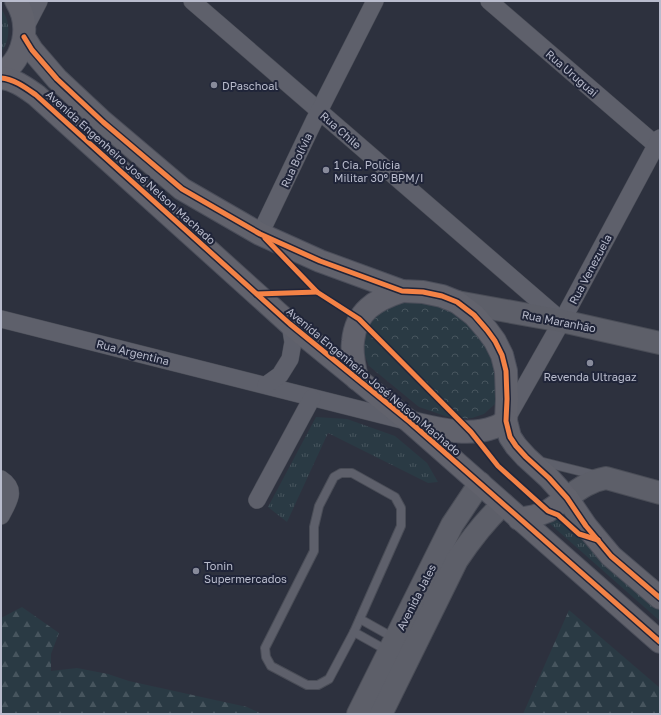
<svg xmlns="http://www.w3.org/2000/svg" width="661" height="715" viewBox="0 0 661 715" font-family="'Golos Text',sans-serif">
<style>
.grass{fill:url(#grass-tufts)}
.forest{fill:url(#forest-firs)}
.park{fill:url(#park-crowns)}
.lines{fill:none;stroke-linecap:round;stroke-linejoin:round}
.lane-casing{stroke:#4a4d57;stroke-width:10}
.street-casing{stroke:#4a4d57;stroke-width:18}
.secondary-casing{stroke:#4a4d57;stroke-width:24}
.primary-casing{stroke:#4b4e5a;stroke-width:24}
.lane{stroke:#5e606b;stroke-width:8}
.street{stroke:#5e606b;stroke-width:17}
.secondary{stroke:#5d5f69;stroke-width:22}
.primary{stroke:#61626c;stroke-width:22}
.cycleway-casing{stroke:#202539;stroke-width:8}
.cycleway{stroke:#f48246;stroke-width:5}
.poi-dot{fill:#888b9b;stroke:#202539;stroke-width:1.5}
.labels{text-anchor:middle;dominant-baseline:central;stroke-width:4;stroke-linejoin:round;paint-order:stroke}
.street-label{font-size:11px;fill:#b9bccd;stroke:#202539}
.poi-label{font-size:11px;fill:#b9bccd;stroke:#202539;text-anchor:start}
</style>
<defs>
<pattern id="grass-tufts" width="24" height="20" patternUnits="userSpaceOnUse"><rect width="24" height="20" fill="#2a3a44"/><path d="M3 7l-1-3M5 7V3M7 7l1-3M15 17l-1-3M17 17v-4M19 17l1-3" fill="none" stroke="#47555e"/></pattern>
<pattern id="forest-firs" width="22" height="20" patternUnits="userSpaceOnUse"><rect width="22" height="20" fill="#2a3a44"/><path d="M5 1l3.5 6h-7zM16 11l3.5 6h-7z" fill="#47555e"/></pattern>
<pattern id="park-crowns" width="20" height="18" patternUnits="userSpaceOnUse"><rect width="20" height="18" fill="#2a3a44"/><path d="M2 6a3 3 0 1 1 6 0M12 15a3 3 0 1 1 6 0" fill="none" stroke="#47555e"/></pattern>
</defs>
<rect width="100%" height="100%" fill="#2d313e"/>
<!-- grass -->
<g class="grass">
<path d="M 1,8 C 3,12 6,16 7,20 C 10,31 8,44 1,52 Z"/>
<path d="M 316,417 L 347,419 L 395,436 L 427,463 L 438,482 L 428,483 L 328,433 L 287,522 L 268,507 Z"/>
<path d="M 558,515 L 660,603 L 660,621 L 549,523 Z"/>
</g>
<!-- forest -->
<g class="forest">
<path d="M 22,607 L 59,633 L 51,654 L 51,671 L 77,668 L 108,674 L 129,681 L 247,707 L 262,714 L 1,714 L 1,618 Z"/>
<path d="M 569,610 L 660,688 L 660,714 L 523,714 Z"/>
</g>
<!-- park -->
<path class="park" d="M 403,295 L 449,304 L 487,336 L 499,386 L 495,404 L 484,414 L 472,418 L 461,419 L 445,416 L 419,407 L 369,366 L 361,347 L 369,316 Z"/>
<g class="lines">
<defs>
<g id="lane">
<path d="M 539,461 L 595,475"/>
<path d="M 341,473 L 352,473 L 395,497 L 401,508 L 401,526 L 354,632 L 329,679 L 318,685 L 307,685 L 271,666 L 266,657 L 265,648 L 314,551 L 314,527 L 319,506 L 334,477 Z"/>
<path d="M 360,619 L 394,638"/>
<path d="M 354,632 L 388,651"/>
</g>
<g id="street">
<path d="M 192,1 L 562,321"/>
<path d="M 489,1 L 656,145"/>
<path d="M 25,28 L 39,1"/>
<path d="M 260,234 L 315,119 L 375,1"/>
<path d="M 1,319 L 406,421"/>
<path d="M 266,385 L 280,375 L 290,359 L 293,342 L 290,324"/>
<path d="M 507,418 L 562,321 L 660,138"/>
<path d="M 1,479 C 18,490 8,502 1,516"/>
<path d="M 257,500 L 312,398"/>
</g>
<g id="secondary">
<path d="M 457,302 L 562,321 L 660,343"/>
<path d="M 567,498 C 580,488 590,481 606,478 L 660,493"/>
<path d="M 358,714 L 452,525 L 480,483"/>
<path d="M 381,714 L 457,560 C 471,539 485,521 503,504"/>
</g>
<g id="primary">
<path d="M 24,37 L 32,50 L 57,79 L 103,122 L 182,189 L 260,234 L 320,261 L 402,291 L 423,292 L 442,296 L 457,302 L 474,315 L 487,330 L 495,341 L 502,355 L 506,371 L 507,399 L 506,421 L 510,437 L 516,446 L 526,457 L 549,478 L 567,498 L 586,526 L 611,556 L 660,598"/>
<path d="M 1,74 C 25,58 31,25 16,1"/>
<path d="M 1,78 C 14,79 26,88 36,95 L 290,324 L 410,422 L 660,642"/>
<path d="M 357,379 C 355,367 351,354 353,341 C 356,311 375,300 402,291"/>
<path d="M 413,423 C 439,429 469,437 495,427 C 499,426 502,423 506,421"/>
<path d="M 519,519 L 535,516 L 548,511 L 567,498"/>
</g>
</defs>
<!-- lane casing -->
<use href="#lane" class="lane-casing"/>
<!-- street casing -->
<use href="#street" class="street-casing"/>
<!-- secondary casing -->
<use href="#secondary" class="secondary-casing"/>
<!-- primary casing -->
<use href="#primary" class="primary-casing"/>
<!-- lane -->
<use href="#lane" class="lane"/>
<!-- street -->
<use href="#street" class="street"/>
<!-- secondary -->
<use href="#secondary" class="secondary"/>
<!-- primary -->
<use href="#primary" class="primary"/>
<defs>
<g id="cycleway">
<path d="M 24,37 L 32,50 L 57,79 L 103,122 L 182,189 L 260,234 L 320,261 L 402,291 L 423,292 L 442,296 L 457,302 L 474,315 L 487,330 L 495,341 L 502,355 L 506,371 L 507,399 L 506,421 L 510,437 L 516,446 L 526,457 L 549,478 L 567,498 L 586,526 L 611,556 L 660,598"/>
<path d="M 1,78 C 14,79 26,88 36,95 L 290,324 L 410,422 L 660,642"/>
<path d="M 265,238 L 317,292 L 359,319 L 471,432 L 498,466 L 548,511 L 558,515 L 579,534 L 598,540"/>
<path d="M 257,294 L 317,292"/>
</g>
</defs>
<!-- cycleway casing -->
<use href="#cycleway" class="cycleway-casing"/>
<!-- cycleway -->
<use href="#cycleway" class="cycleway"/>
</g>
<!-- markers -->
<g class="poi-dot">
<circle cx="214" cy="85" r="4"/>
<circle cx="326" cy="170" r="4"/>
<circle cx="590" cy="363" r="4"/>
<circle cx="196" cy="571" r="4"/>
</g>
<g class="labels">
<!-- street labels -->
<g class="street-label">
<text transform="translate(572 73) rotate(41)">Rua Uruguai</text>
<text transform="translate(341 130) rotate(41)">Rua Chile</text>
<text transform="translate(296 160) rotate(-65)">Rua Bolívia</text>
<text transform="translate(131 167) rotate(42)">Avenida Engenheiro José Nelson Machado</text>
<text transform="translate(590 269) rotate(-62)">Rua Venezuela</text>
<text transform="translate(559 321) rotate(11)">Rua Maranhão</text>
<text transform="translate(133 352) rotate(14)">Rua Argentina</text>
<text transform="translate(374 381) rotate(40)">Avenida Engenheiro José Nelson Machado</text>
<text transform="translate(416 597) rotate(-63)">Avenida Jales</text>
</g>
<!-- poi labels -->
<g class="poi-label">
<text x="222" y="85">DPaschoal</text>
<text x="334" y="164">1 Cia. Polícia<tspan x="334" dy="13">Militar 30º BPM/I</tspan></text>
<text x="590" y="376" text-anchor="middle">Revenda Ultragaz</text>
<text x="204" y="565">Tonin<tspan x="204" dy="13">Supermercados</tspan></text>
</g>
</g>
<!-- border -->
<rect width="661" height="715" fill="none" stroke="#b9bccd" stroke-width="4"/>
</svg>
